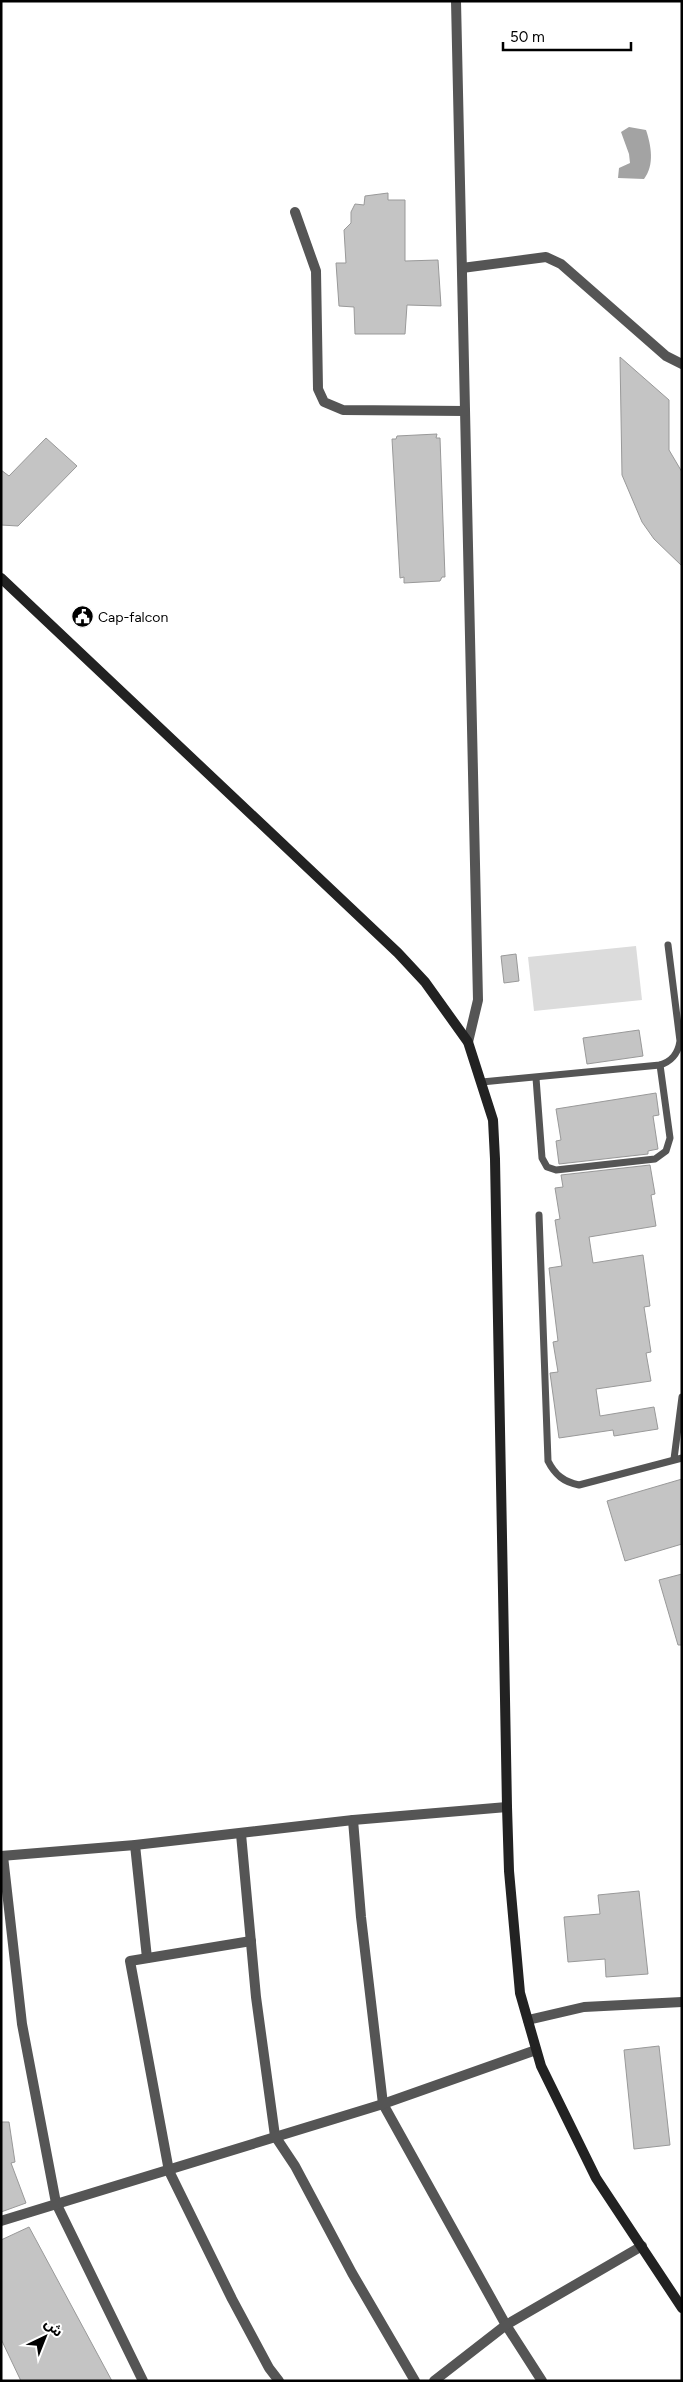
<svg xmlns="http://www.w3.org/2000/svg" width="683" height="2382" viewBox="0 0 683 2382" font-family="Figtree,'Noto Sans Arabic',sans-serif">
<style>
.green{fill:#dcdcdc}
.water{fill:#a3a3a3}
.building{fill:#c4c4c4;stroke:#999}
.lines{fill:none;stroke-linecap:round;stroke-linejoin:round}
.service{stroke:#555;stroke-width:7}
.minor{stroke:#555;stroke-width:10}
.secondary{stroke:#222;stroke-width:10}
.labels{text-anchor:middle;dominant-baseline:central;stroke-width:4.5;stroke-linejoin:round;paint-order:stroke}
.poi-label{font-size:14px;fill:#000;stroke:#fff;text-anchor:start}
</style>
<rect width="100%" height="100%" fill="#fff"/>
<!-- green -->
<path class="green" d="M 636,946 L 642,1000 L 534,1011 L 528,957 Z"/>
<!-- water -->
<path class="water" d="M 629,127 L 646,130 C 651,145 655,165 644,179 L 618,178 L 619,168 L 630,163 L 629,154 L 621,132 Z"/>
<!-- building -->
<g class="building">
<path d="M 388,193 L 388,200 L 405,200 L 405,261 L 438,260 L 441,306 L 407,305 L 405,334 L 355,334 L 354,307 L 339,306 L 336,263 L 346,263 L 344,230 L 351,223 L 351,212 L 355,204 L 364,205 L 365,196 Z"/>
<path d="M 620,357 L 669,400 L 669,450 L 682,472 L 682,566 L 654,539 L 642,522 L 622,475 Z"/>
<path d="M 437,434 L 436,438 L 440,438 L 445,577 L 442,577 L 440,581 L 404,583 L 404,577 L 400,578 L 392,439 L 396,439 L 397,436 Z"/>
<path d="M 46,438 L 77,466 L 18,526 L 1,525 L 1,470 L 9,476 Z"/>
<path d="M 516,954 L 519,981 L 504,983 L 501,956 Z"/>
<path d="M 639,1030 L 643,1056 L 587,1064 L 583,1038 Z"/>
<path d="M 656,1093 L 659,1115 L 653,1116 L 658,1149 L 648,1151 L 648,1154 L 559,1164 L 556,1141 L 561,1140 L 556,1109 Z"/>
<path d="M 650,1165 L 655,1194 L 651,1195 L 656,1226 L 589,1237 L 593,1263 L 643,1255 L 650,1306 L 644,1307 L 651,1352 L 646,1353 L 651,1381 L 596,1389 L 600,1416 L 654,1407 L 658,1429 L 614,1436 L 613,1430 L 559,1438 L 550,1373 L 558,1372 L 553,1342 L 558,1341 L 549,1268 L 562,1266 L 555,1220 L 560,1219 L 555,1188 L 563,1187 L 561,1175 Z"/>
<path d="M 682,1479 L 682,1544 L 625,1561 L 607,1501 Z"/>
<path d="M 682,1574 L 682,1645 L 678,1645 L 659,1580 Z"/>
<path d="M 639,1891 L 648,1974 L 606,1977 L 605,1959 L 568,1962 L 564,1917 L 600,1914 L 598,1895 Z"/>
<path d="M 659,2046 L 670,2145 L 634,2149 L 624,2050 Z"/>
<path d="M 1,2122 L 9,2122 L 15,2162 L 11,2163 L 26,2203 L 1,2212 Z"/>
<path d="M 29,2227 L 112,2381 L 21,2381 L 1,2339 L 1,2240 Z"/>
</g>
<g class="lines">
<!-- service -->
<g class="service">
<path d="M 536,1078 L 542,1158 L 547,1167 L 556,1170 L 655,1159 L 666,1151 L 670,1138 L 660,1065"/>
<path d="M 482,1082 L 660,1065 C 672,1061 678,1054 680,1041 L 668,945"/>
<path d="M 539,1215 L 548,1461 C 555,1475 564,1482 579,1485 L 682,1458"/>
<path d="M 674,1459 L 682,1397"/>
</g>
<!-- minor -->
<g class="minor">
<path d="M 456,1 L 478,1000 L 468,1042"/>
<path d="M 295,212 L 316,271 L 318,389 L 324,402 L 343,410 L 465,411"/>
<path d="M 462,268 L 546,257 L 561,264 L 666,356 L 682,364"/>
<path d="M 353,1820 L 361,1917 L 383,2104 L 506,2325 L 542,2381"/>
<path d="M 241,1834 L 256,1997 L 275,2136 L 295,2166 L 352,2273 L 415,2381"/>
<path d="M 135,1845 L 147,1958"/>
<path d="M 1,1856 L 135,1845 L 353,1820 L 507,1807"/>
<path d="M 3,1856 L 22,2024 L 56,2203 L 143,2381"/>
<path d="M 251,1941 L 130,1961 L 169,2171 L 232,2299 L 269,2368 L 279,2381"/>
<path d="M 528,2020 L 584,2007 L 682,2002"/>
<path d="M 1,2221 L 383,2104 L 536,2050"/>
<path d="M 434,2381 L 506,2325 L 642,2246"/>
</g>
<!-- secondary -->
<path class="secondary" d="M 1,578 L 398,953 L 425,982 L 468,1042 L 493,1120 L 495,1159 L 507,1807 L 509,1871 L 520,1993 L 541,2066 L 596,2178 L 682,2308"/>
</g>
<!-- icons -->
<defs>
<symbol id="civic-disc" viewBox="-11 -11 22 22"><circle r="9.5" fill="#000" stroke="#fff"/><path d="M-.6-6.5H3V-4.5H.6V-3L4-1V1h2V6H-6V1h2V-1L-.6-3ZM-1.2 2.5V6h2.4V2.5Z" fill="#fff"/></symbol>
</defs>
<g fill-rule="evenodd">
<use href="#civic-disc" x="70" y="604" width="25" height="25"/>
</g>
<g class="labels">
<!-- poi labels -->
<g class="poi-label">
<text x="98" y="617">Cap-falcon</text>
</g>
</g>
<!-- border -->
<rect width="683" height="2382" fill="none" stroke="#000000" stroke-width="5"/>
<!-- north arrow -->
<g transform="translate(45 2337) rotate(43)" stroke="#ffffff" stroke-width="4" paint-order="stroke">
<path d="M0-4L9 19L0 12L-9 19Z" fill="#000000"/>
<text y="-8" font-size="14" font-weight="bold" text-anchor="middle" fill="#000000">ش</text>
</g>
<!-- scale -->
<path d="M503 42v8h128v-8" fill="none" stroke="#000000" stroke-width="2.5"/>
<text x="510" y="42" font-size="15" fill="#000000" stroke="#ffffff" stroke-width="4" paint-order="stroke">50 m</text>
</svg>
